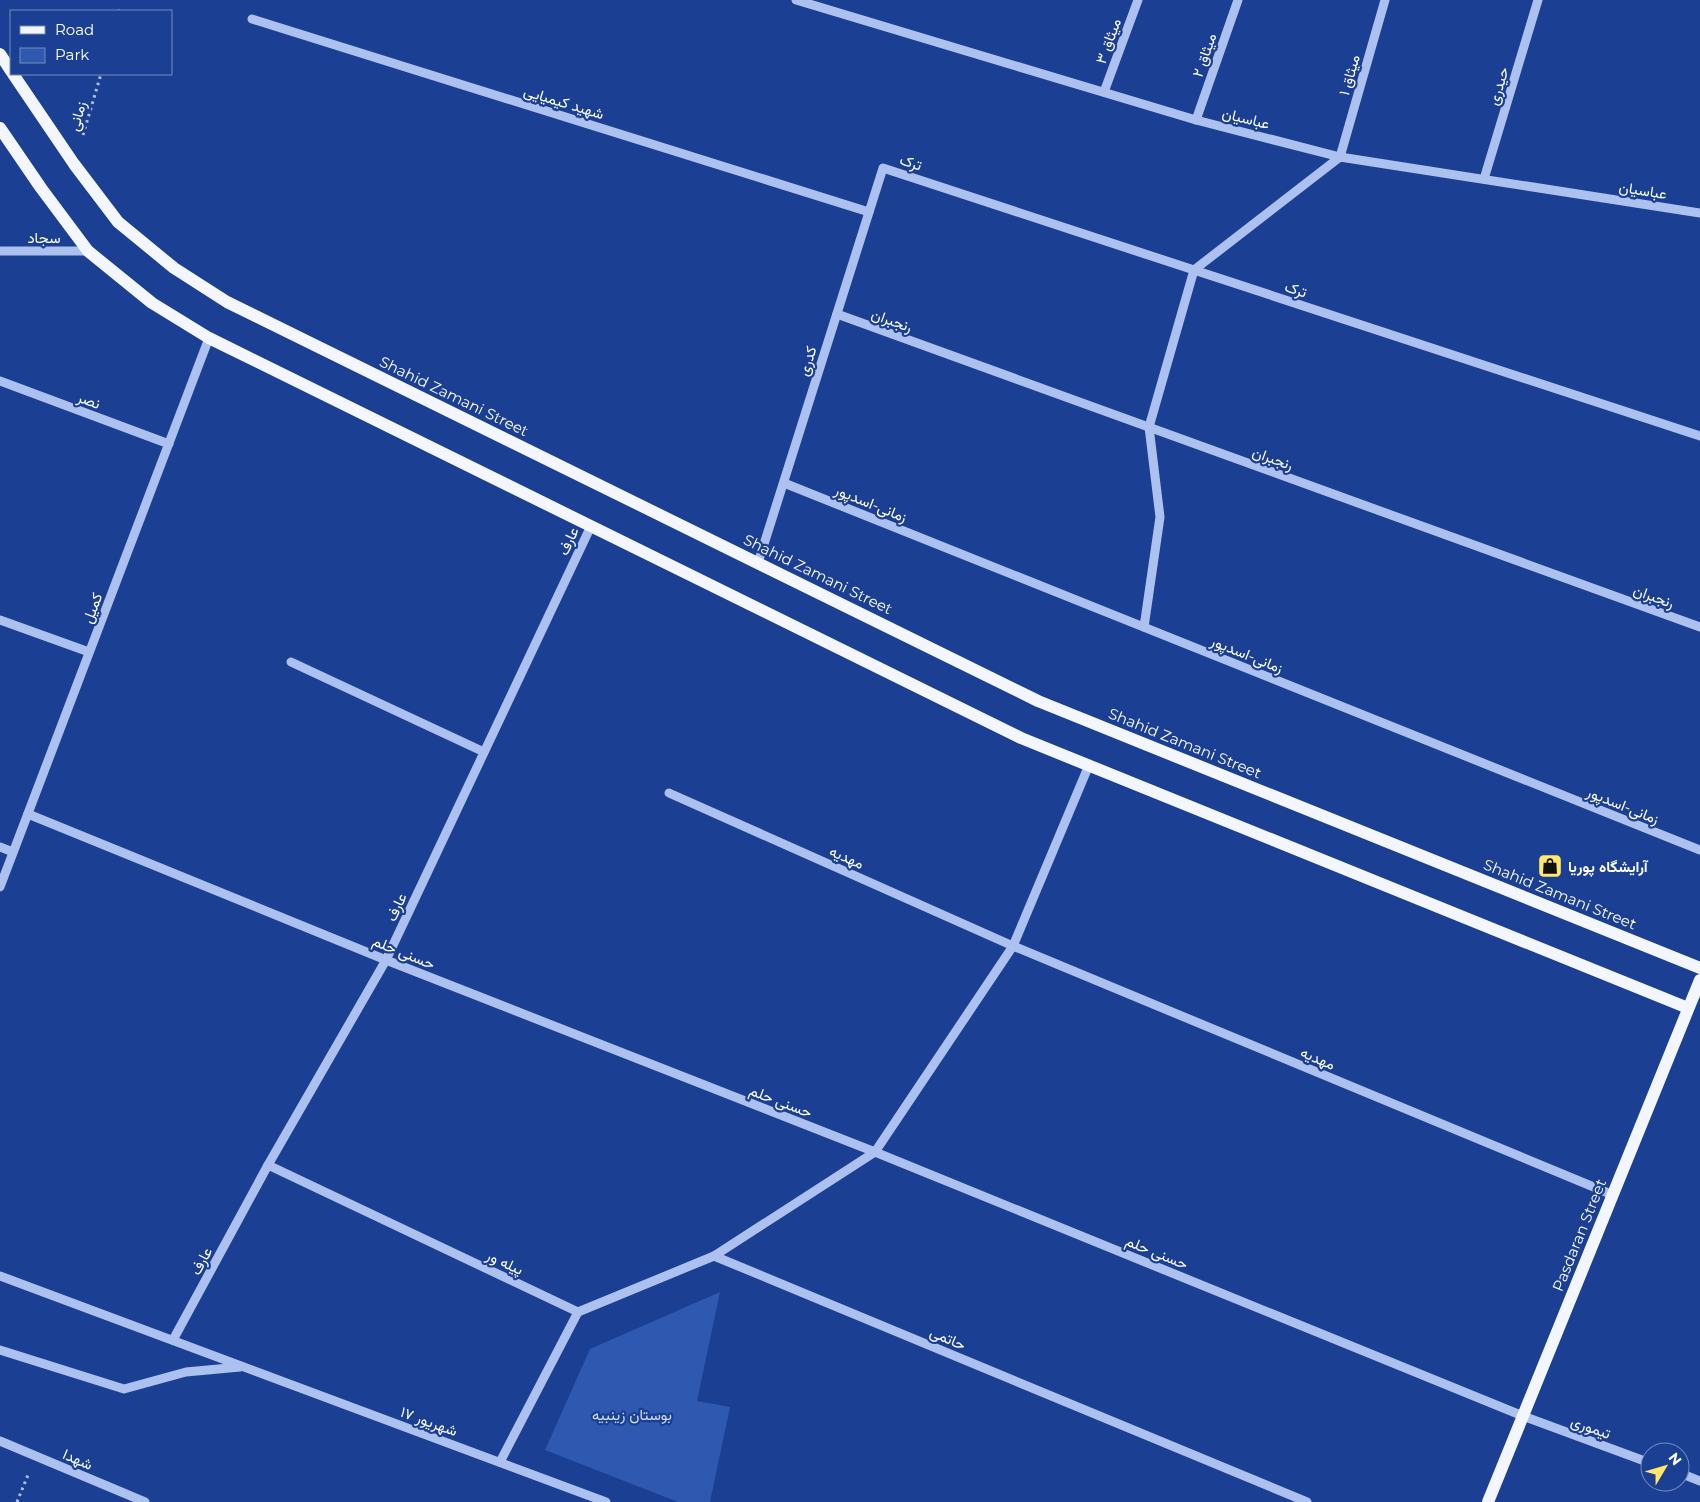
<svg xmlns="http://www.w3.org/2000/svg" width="1700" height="1502" viewBox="0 0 1700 1502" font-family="Montserrat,Vazirmatn,sans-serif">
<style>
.green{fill:#2f58b0}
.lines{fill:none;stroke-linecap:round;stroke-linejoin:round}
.path{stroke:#acc1ef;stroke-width:3;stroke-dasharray:2.5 4;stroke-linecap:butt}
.minor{stroke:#acc1ef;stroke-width:9}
.major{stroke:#f4f6ff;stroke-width:12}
.labels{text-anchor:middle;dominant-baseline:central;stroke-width:4.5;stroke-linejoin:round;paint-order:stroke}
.street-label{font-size:15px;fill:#fff;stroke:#1b3f92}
.poi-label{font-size:15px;font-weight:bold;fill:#fff;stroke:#1b3f92;text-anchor:start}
.park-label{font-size:15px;fill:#d2dffa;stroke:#1b3f92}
</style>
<rect width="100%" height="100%" fill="#1b3f92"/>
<!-- green -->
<path class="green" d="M 720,1292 L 697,1401 L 730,1407 L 710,1502 L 678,1502 L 545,1450 L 590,1349 Z"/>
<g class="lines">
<!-- path -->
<g class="path">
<path d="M 119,11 L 120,10"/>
<path d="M 83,135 L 101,74"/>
<path d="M 17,1502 L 28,1475"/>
</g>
<!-- minor -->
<g class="minor">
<path d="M 796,0 L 1196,120 L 1340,157 L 1700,213"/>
<path d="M 252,19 L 869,212"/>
<path d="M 1104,92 L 1138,0"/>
<path d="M 1196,120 L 1238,0"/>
<path d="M 1484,179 L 1538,0"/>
<path d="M 0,251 L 88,251"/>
<path d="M 837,314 L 1700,627"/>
<path d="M 0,381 L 169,444"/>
<path d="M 784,483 L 1700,850"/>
<path d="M 758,563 L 883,168 L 1700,436"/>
<path d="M 0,620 L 89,652"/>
<path d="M 1144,627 L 1160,517 L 1149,427 L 1194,270 L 1340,157 L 1385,0"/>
<path d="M 291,662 L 484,752"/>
<path d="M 669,793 L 1013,946 L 1613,1195"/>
<path d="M 28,814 L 386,960 L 875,1152 L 1523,1416 L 1650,1463"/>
<path d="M 0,847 L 13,852"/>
<path d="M 0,887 L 209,338"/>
<path d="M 268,1165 L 578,1312 L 500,1462"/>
<path d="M 714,1256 L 875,1152 L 1013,946 L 1089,765"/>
<path d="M 0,1276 L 606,1502"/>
<path d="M 578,1312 L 714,1256 L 1307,1502"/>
<path d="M 173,1340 L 268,1165 L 386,960 L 591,526"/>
<path d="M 0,1350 L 124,1389 L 186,1372 L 240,1367"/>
<path d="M 0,1441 L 145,1502"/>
<path d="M 1680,1473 L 1700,1481"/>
</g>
<!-- major -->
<g class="major">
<path d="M 0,54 L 11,71"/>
<path d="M 13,74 L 74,164 L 118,222 L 174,268 L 227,302 L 1038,701 L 1700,968"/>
<path d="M 0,128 L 41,188 L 88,251 L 152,303 L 209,338 L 1021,738 L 1688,1008"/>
<path d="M 1488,1502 L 1700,980"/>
</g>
</g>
<!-- icons -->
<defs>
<symbol id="shop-square" viewBox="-11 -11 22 22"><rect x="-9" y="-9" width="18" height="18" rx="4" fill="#ffe86a" stroke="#1b3f92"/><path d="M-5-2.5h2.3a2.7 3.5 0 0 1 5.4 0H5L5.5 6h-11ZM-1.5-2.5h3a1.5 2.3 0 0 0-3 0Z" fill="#111"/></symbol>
</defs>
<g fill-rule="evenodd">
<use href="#shop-square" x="1536" y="852" width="28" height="28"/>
</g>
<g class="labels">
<!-- street labels -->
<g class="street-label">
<text transform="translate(1108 41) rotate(-70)">میثاق ۳</text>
<text transform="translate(1204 55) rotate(-71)">میثاق ۲</text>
<text transform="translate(1349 75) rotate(-74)">میثاق ۱</text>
<text transform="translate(1498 86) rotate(-73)">حیدری</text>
<text transform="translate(564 102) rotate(17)">شهید کیمیایی</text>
<text transform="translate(77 116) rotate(-74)">زمانی</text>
<text transform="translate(1246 118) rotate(14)">عباسیان</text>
<text transform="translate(911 162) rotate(18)">ترک</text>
<text transform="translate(1643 190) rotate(9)">عباسیان</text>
<text x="44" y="237">سجاد</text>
<text transform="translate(1296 289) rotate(18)">ترک</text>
<text transform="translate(892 320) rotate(20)">رنجبران</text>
<text transform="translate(807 361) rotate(-73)">کدری</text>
<text transform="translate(454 396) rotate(26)">Shahid Zamani Street</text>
<text transform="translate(89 400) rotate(20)">نصر</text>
<text transform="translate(1273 458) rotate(20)">رنجبران</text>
<text transform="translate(871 503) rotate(22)">زمانی-اسدپور</text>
<text transform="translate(568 541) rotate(-65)">عارف</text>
<text transform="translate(818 574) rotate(26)">Shahid Zamani Street</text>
<text transform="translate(1654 596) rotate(20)">رنجبران</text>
<text transform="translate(92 608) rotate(-69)">کمیل</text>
<text transform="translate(1247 654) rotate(22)">زمانی-اسدپور</text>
<text transform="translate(1185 743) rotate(22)">Shahid Zamani Street</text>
<text transform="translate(1623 805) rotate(22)">زمانی-اسدپور</text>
<text transform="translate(847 857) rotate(24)">مهدیه</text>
<text transform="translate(1560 894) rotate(22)">Shahid Zamani Street</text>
<text transform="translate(396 907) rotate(-65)">عارف</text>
<text transform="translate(404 952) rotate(22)">حسنی حلم</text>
<text transform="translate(1318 1058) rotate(23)">مهدیه</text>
<text transform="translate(781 1101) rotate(21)">حسنی حلم</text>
<text transform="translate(1579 1235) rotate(-68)">Pasdaran Street</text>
<text transform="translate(1157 1252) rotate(22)">حسنی حلم</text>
<text transform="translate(201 1261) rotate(-62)">عارف</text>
<text transform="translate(505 1262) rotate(25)">پیله ور</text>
<text transform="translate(948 1338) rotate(23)">حاتمی</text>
<text transform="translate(429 1421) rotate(20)">۱۷ شهریور</text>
<text transform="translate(1591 1427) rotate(20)">تیموری</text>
<text transform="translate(78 1459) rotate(23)">شهدا</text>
</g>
<!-- poi labels -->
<g class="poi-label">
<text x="1568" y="866">آرایشگاه پوریا</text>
</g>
<!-- park labels -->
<g class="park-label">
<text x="632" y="1414">بوستان زینبیه</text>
</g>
</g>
<!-- legend -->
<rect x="10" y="10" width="162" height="65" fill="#1b3f92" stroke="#768cbe"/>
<rect x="20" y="26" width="25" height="8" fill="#f4f6ff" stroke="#768cbe"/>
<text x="55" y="35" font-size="15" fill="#ffffff">Road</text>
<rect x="20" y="48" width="25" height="15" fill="#2f58b0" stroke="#768cbe"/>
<text x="55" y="60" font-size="15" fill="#ffffff">Park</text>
<!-- north arrow -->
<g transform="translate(1665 1467) rotate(52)"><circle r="24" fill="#1b3f92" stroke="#768cbe"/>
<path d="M0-4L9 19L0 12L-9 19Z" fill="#ffe86a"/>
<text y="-8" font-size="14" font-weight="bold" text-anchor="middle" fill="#ffffff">N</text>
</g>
</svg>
